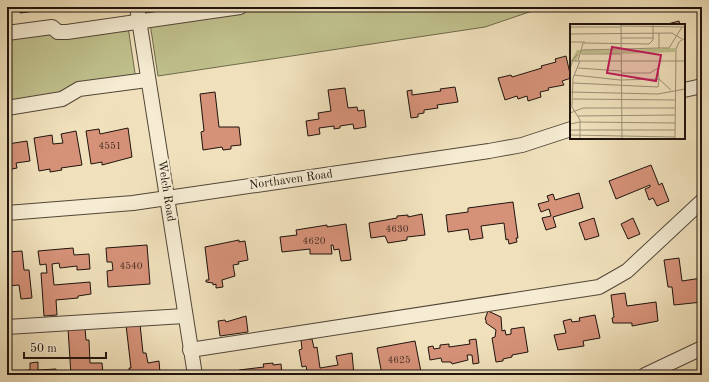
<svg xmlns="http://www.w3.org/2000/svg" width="709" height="382" viewBox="0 0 709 382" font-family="'Old Standard TT',serif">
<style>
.green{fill:#c0c18d;stroke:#6f6a4d}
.building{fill:#d69279;stroke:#1e130d}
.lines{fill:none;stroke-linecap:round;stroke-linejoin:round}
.minor-casing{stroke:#524639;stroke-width:16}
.minor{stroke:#f5ecd3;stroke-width:14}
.labels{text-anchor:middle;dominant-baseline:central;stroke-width:4;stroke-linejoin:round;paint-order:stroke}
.number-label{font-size:10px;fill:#4c3328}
.street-label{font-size:12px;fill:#1e130d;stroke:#f5ecd3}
.inset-road{fill:none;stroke:#9c8f76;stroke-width:1}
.view{fill:#c2185b;fill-opacity:0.15;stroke:#c2185b;stroke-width:2}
.inset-edge{fill:none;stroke:#1e130d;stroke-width:2}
</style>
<rect width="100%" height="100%" fill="#f0e1bc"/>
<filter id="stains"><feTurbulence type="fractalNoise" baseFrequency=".005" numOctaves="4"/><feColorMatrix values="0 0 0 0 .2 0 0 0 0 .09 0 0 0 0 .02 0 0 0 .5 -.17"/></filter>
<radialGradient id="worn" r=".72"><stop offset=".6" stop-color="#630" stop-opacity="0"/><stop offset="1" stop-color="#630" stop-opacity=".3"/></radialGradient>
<!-- green -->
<g class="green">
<path d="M 259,7 L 544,7 L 485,27 L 158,76 L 150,23 Z"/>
<path d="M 127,20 L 136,80 L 7,104 L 7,31 L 61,30 Z"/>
</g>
<!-- building -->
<g class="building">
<path d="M 19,7 L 35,7 L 35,11 L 20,13 Z"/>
<path d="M 679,21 L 680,25 L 664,25 Z"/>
<path d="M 566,56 L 571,78 L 562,81 L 564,85 L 548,88 L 549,90 L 540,92 L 541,97 L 528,101 L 527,96 L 518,99 L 517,96 L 505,100 L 498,78 L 511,75 L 512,77 L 542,68 L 541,66 L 556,62 L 555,59 Z"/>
<path d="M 455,87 L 458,102 L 437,105 L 438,108 L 424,110 L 424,113 L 418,114 L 418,117 L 411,118 L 407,91 L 412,90 L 412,95 L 441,91 L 440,89 Z"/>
<path d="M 345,88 L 348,108 L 357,107 L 358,111 L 364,110 L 366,127 L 354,129 L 353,124 L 340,126 L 340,128 L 334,129 L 334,126 L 319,128 L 320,134 L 308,136 L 306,121 L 319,119 L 318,113 L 331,111 L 328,90 Z"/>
<path d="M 215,92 L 219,127 L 239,127 L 241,145 L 231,146 L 231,149 L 223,150 L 222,147 L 203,150 L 201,132 L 204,131 L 200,94 Z"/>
<path d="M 128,128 L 132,157 L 102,165 L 102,162 L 91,164 L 86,131 L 99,129 L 100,134 Z"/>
<path d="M 76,131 L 82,165 L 61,168 L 62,170 L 50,172 L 50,169 L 39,171 L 34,138 L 52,135 L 53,144 L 63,143 L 61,134 Z"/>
<path d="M 7,139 L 8,144 L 27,141 L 30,161 L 16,163 L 17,168 L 7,170 Z"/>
<path d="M 651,165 L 659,185 L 662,183 L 669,201 L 657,206 L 653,198 L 649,200 L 645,189 L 650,187 L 650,185 L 616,199 L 609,181 Z"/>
<path d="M 579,193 L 583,208 L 553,217 L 556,227 L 546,230 L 542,218 L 551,216 L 549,209 L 541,212 L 538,204 L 549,201 L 547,196 L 553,194 L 555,200 Z"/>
<path d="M 513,202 L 518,238 L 516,238 L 517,242 L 509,244 L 508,239 L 506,240 L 504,223 L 481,226 L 483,238 L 470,240 L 468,229 L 448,232 L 446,215 L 468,212 L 468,208 Z"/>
<path d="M 422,214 L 425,235 L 407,237 L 407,240 L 388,243 L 385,236 L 371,238 L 369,223 L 397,218 L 397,216 L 408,215 L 408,217 Z"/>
<path d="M 594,218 L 599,236 L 585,240 L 579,223 Z"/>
<path d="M 633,218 L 640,234 L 628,239 L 621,224 Z"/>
<path d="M 346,224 L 351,260 L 341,261 L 339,249 L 334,250 L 333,245 L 331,245 L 332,254 L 310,254 L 310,249 L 282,252 L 280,237 L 297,235 L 296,230 L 327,225 L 327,227 Z"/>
<path d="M 239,240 L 239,242 L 245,241 L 248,260 L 238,262 L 239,264 L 233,265 L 235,276 L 222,280 L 223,287 L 216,288 L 216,284 L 213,285 L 213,283 L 206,282 L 206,280 L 209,280 L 205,247 Z"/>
<path d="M 147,245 L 150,284 L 108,287 L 107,271 L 113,270 L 112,262 L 107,262 L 106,248 Z"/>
<path d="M 73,248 L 74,255 L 89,254 L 90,269 L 77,270 L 77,266 L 60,268 L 59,263 L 52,264 L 54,285 L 90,282 L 91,294 L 78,296 L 78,298 L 56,300 L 57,315 L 44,316 L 41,273 L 47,273 L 46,264 L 40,265 L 38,251 Z"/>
<path d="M 22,251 L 24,270 L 29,270 L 32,298 L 21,299 L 19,285 L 7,286 L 7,258 L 9,258 L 8,252 Z"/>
<path d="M 679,258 L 682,281 L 702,278 L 702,302 L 674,305 L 672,287 L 668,287 L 664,260 Z"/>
<path d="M 625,293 L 627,306 L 656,302 L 658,321 L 632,326 L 632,323 L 613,323 L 612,318 L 614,317 L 611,295 Z"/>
<path d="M 488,311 L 501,317 L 502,331 L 505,330 L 506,335 L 511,334 L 511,329 L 524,327 L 528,352 L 512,355 L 512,357 L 503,359 L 503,361 L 496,362 L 492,338 L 495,337 L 496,330 L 486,323 L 486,320 L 485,319 Z"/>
<path d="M 595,315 L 600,338 L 583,341 L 584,346 L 558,350 L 554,335 L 566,333 L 563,321 L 571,319 L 572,322 L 580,321 L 579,318 Z"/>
<path d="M 246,316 L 248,332 L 220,336 L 218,321 L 225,320 L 226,322 Z"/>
<path d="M 140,324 L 143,353 L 146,353 L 148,363 L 159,361 L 160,373 L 170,372 L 170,375 L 130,375 L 129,368 L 131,368 L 126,325 Z"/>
<path d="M 85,328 L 86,340 L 89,340 L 90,363 L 102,363 L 103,374 L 114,375 L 71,375 L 68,329 Z"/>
<path d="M 312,339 L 314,348 L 317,347 L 320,368 L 338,365 L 336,356 L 352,353 L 354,375 L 304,375 L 303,371 L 307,371 L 306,366 L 302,367 L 299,350 L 302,349 L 301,340 Z"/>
<path d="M 476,339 L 479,363 L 473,364 L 472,355 L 467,355 L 468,360 L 452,364 L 451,362 L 442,362 L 441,358 L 430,360 L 428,347 L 433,346 L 434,349 L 440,348 L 440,345 L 449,344 L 449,347 L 470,344 L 469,340 Z"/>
<path d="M 415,341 L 421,372 L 403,375 L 382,375 L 377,348 Z"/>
<path d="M 38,362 L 38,370 L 56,369 L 57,375 L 7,375 L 7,372 L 30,370 L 30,363 Z"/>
<path d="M 273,363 L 273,365 L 281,364 L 282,375 L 240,375 L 239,370 L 264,367 L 263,364 Z"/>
</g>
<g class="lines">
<defs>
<g id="minor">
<path d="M 137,7 L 195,375"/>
<path d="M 7,33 L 52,27 L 58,32 L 67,32 L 240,7"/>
<path d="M 684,90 L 702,86"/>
<path d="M 7,108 L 62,99 L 79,89 L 147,80"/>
<path d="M 7,213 L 133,203 L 489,151 L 522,145 L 571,129"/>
<path d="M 7,327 L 184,316"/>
<path d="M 190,350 L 599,287 L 627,271 L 702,201"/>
<path d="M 645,375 L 702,348"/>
</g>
</defs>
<!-- minor casing -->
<use href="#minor" class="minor-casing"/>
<!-- minor -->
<use href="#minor" class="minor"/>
</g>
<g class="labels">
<!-- number labels -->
<g class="number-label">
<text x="110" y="146">4551</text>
<text x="397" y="229">4630</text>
<text x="314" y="241">4620</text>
<text x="131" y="266">4540</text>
<text x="399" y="360">4625</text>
</g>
<!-- street labels -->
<g class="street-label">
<text transform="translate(291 180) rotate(-8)">Northaven Road</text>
<text transform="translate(166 191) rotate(81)">Welch Road</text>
</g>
</g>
<!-- overview -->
<g transform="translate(570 24)">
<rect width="115" height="115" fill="#f0e1bc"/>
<path d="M 105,24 L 105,28 L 52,30 L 52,26 ZM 7,26 L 50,26 L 50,30 L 10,29 L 6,37 L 1,37 Z" fill="#c0c18d"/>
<path class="inset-road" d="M 51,0 L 52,115M 51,2 L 115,3M 0,3 L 51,3M 0,10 L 102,9 L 112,15M 51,14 L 83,14M 0,18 L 15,18M 89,24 L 99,24 L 112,3M 12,26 L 89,24 L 89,9M 11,30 L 51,30M 0,37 L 115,37M 8,37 L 13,19 L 79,20 L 83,16 L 83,0M 8,44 L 51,47M 0,45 L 3,35 L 8,30 L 3,35M 51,49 L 80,49 L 88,44 L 89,55M 4,51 L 50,56 L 89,55 L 101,66M 3,59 L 88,63 L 89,55M 0,68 L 88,70 L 115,65M 3,75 L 105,76M 0,89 L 13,84 L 105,84M 8,92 L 105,91M 0,100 L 10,98 L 105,99M 0,106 L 105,106M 0,111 L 105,113M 10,115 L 10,96 L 2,83 L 3,54 L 10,37M 105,115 L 106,25 L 109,18 L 115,14"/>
<path class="view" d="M 42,23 L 91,31 L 86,57 L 37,49 Z"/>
<rect width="115" height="115" class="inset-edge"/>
</g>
<!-- margin -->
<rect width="709" height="382" fill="none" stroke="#f0e1bc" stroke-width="24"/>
<rect x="8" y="8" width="693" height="366" fill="none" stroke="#1e130d" stroke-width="2"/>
<rect x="12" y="12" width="685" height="358" fill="none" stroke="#1e130d"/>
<!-- scale -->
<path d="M24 352v6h82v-6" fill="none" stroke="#1e130d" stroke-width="2"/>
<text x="30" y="352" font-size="12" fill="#1e130d" stroke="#f5ecd3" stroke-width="3" paint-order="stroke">50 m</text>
<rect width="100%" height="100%" filter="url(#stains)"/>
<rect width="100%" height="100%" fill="url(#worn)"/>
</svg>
